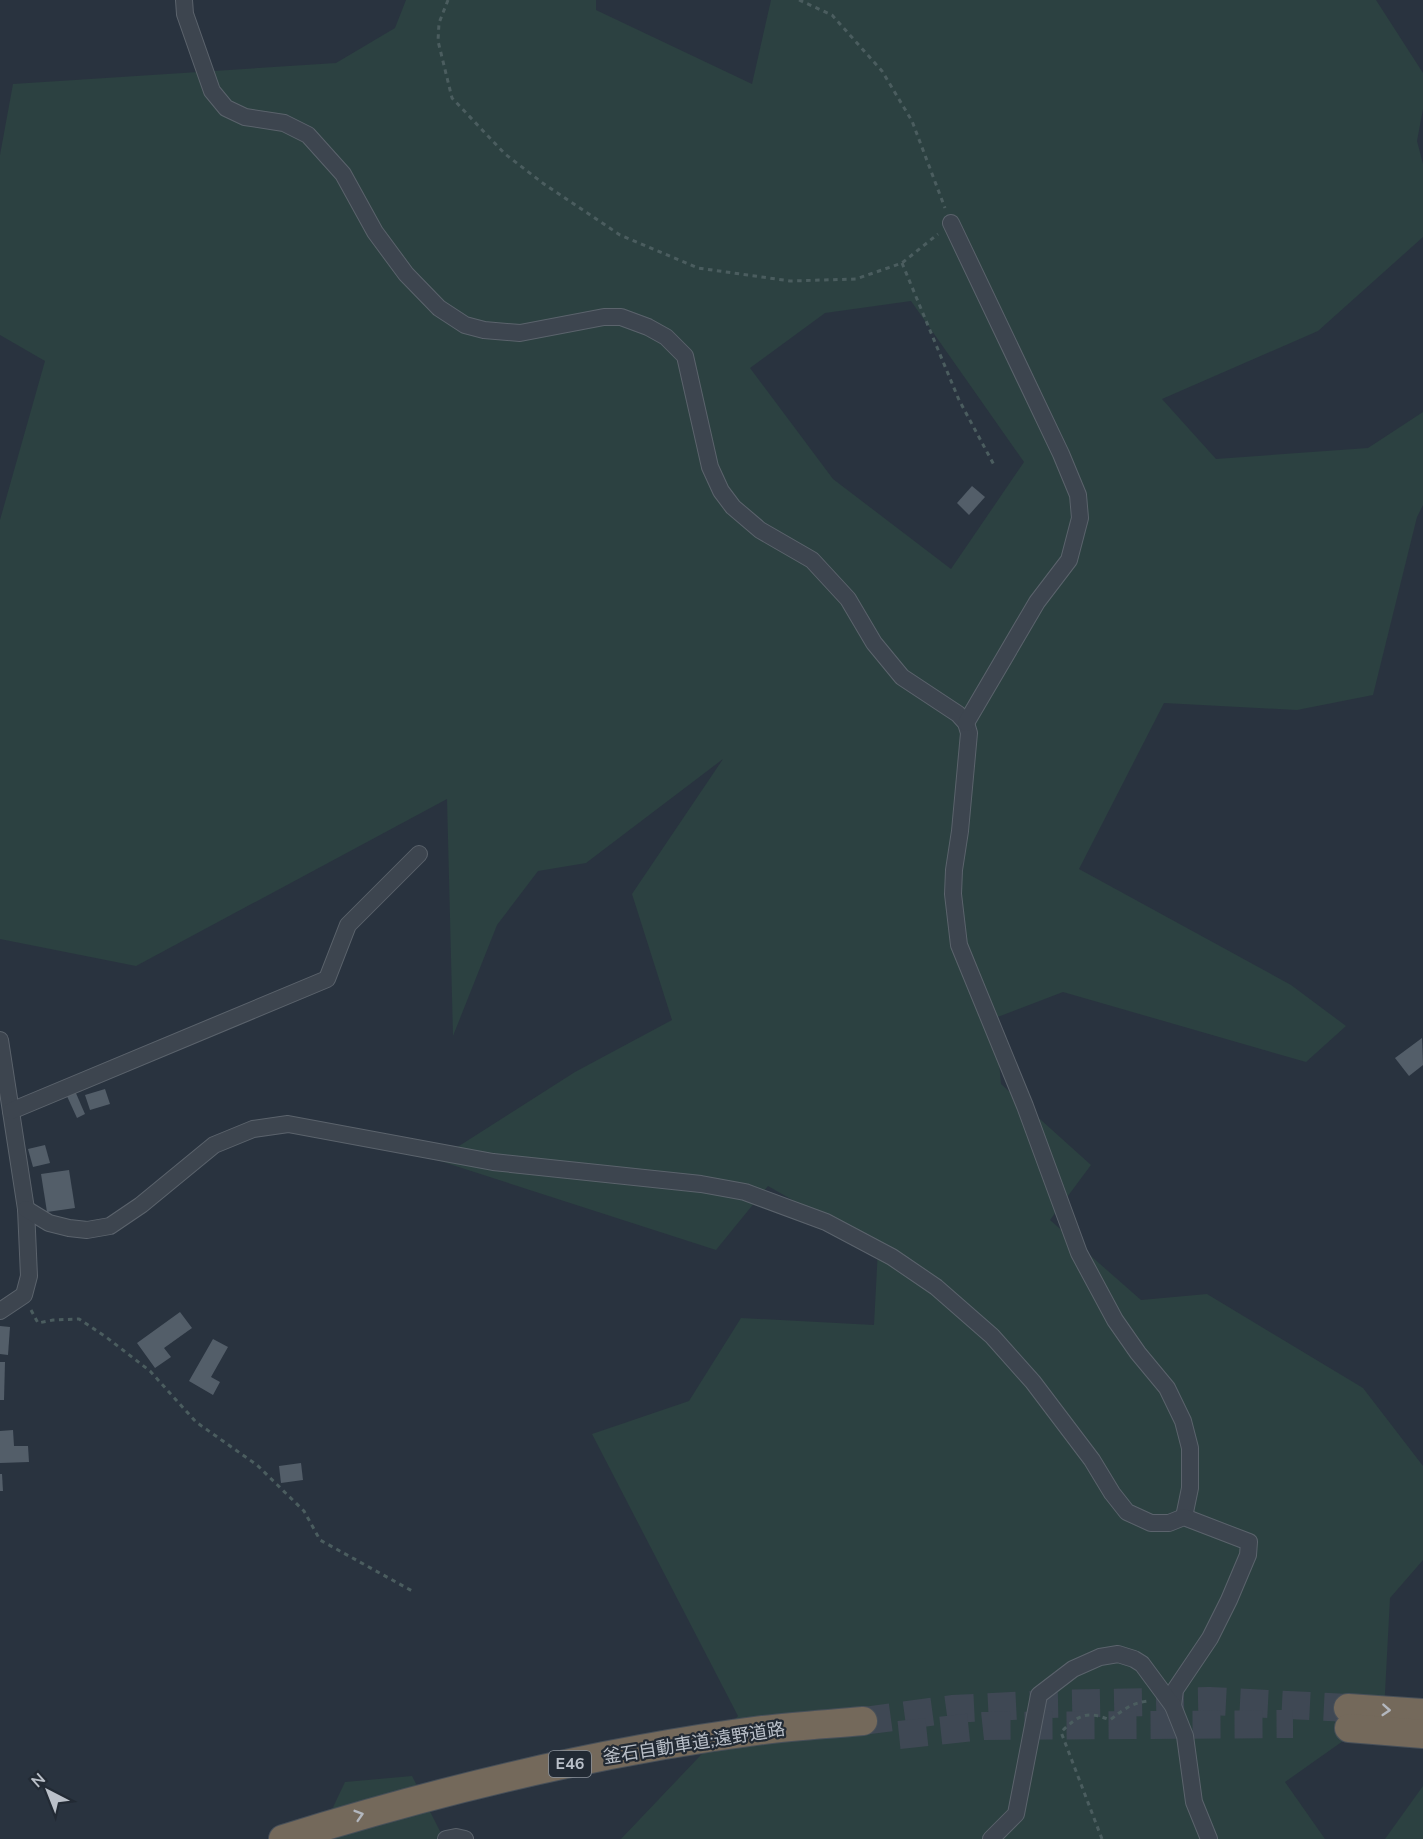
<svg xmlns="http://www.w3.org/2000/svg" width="1423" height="1839" viewBox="0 0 1423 1839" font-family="'Nunito Sans','Noto Sans JP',sans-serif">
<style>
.green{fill:#2c4141;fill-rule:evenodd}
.building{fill:#535e69}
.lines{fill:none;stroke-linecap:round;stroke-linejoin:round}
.highway-tunnel{stroke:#3f4854;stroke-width:28;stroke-dasharray:28 14;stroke-linecap:butt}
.street-casing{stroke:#5b636c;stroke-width:18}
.highway-casing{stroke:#485059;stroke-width:30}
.path{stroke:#4b5d5f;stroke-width:3;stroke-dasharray:4.5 4.5;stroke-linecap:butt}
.street{stroke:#3d454f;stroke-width:16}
.highway{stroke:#74695b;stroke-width:28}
.oneway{stroke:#b3b7be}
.labels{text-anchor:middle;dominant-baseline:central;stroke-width:4.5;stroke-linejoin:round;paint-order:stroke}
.shield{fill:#222a34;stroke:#8c939c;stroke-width:1.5}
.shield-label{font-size:16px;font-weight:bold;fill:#bac0c9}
.street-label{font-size:18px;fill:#bac0c9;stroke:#222a34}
</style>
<rect width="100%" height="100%" fill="#29333f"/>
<!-- green -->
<g class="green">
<path d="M 406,0 L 596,0 L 596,10 L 752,84 L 771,0 L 1376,0 L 1423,73 L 1423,109 L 1417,141 L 1423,164 L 1423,237 L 1318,331 L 1162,399 L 1216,459 L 1368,448 L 1423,412 L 1423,505 L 1417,517 L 1373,695 L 1297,710 L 1164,703 L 1079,869 L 1291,985 L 1346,1026 L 1306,1062 L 1063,992 L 995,1018 L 1001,1084 L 1091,1165 L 1050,1220 L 1141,1300 L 1207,1294 L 1363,1388 L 1423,1466 L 1423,1560 L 1390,1598 L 1384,1712 L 1285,1782 L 1325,1839 L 621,1839 L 738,1716 L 592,1434 L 689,1401 L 741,1318 L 874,1325 L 878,1249 L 768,1186 L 716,1250 L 437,1160 L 575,1072 L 672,1020 L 632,894 L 723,759 L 586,863 L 538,871 L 497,925 L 453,1036 L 447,799 L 136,966 L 0,939 L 0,520 L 45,361 L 0,335 L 0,155 L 13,84 L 336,63 L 395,28 ZM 911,301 L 1024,462 L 951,569 L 833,479 L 750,368 L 825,313 Z"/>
<path d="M 412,1776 L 444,1839 L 318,1839 L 345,1782 Z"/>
<path d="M 1423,1786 L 1423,1839 L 1385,1839 Z"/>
</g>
<!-- building -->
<g class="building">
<path d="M 972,486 L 985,497 L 969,515 L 957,503 Z"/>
<path d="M 1422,1038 L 1423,1065 L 1409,1076 L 1395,1058 Z"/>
<path d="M 105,1089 L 110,1104 L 90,1110 L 85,1095 Z"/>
<path d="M 75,1091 L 85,1114 L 77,1118 L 66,1094 Z"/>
<path d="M 45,1145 L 50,1163 L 33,1167 L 28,1149 Z"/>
<path d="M 69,1170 L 75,1208 L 47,1212 L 41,1174 Z"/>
<path d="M 180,1312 L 192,1328 L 164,1348 L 171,1357 L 155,1368 L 137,1343 Z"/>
<path d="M 0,1326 L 10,1327 L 8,1355 L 0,1354 Z"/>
<path d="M 213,1339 L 228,1347 L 211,1377 L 220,1382 L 213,1395 L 189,1381 Z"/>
<path d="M 0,1362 L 5,1362 L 4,1400 L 0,1400 Z"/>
<path d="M 13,1430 L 14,1446 L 28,1446 L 29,1462 L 0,1463 L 0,1431 Z"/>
<path d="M 301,1463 L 303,1480 L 281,1483 L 279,1466 Z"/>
<path d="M 0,1474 L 2,1474 L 3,1491 L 0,1491 Z"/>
</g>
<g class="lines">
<!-- highway-tunnel -->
<g class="highway-tunnel">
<path d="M 863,1721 L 952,1709 L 1051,1704 L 1209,1701 L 1348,1708"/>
<path d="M 899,1735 L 984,1726 L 1293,1724"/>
</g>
<defs>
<g id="street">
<path d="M 184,0 L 185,14 L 212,91 L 226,108 L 245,117 L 284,123 L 308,135 L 343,174 L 375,232 L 406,274 L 439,308 L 465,325 L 484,330 L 520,333 L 604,317 L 621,317 L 648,327 L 666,337 L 685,356 L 710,467 L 721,491 L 733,507 L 760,530 L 812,560 L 848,599 L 874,643 L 902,677 L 958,714 L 966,723 L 969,733 L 960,831 L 954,870 L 953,894 L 959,945 L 1025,1106 L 1079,1253 L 1115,1320 L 1138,1353 L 1167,1388 L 1183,1421 L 1190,1448 L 1190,1488 L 1184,1517"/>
<path d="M 951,223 L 1061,454 L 1078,495 L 1080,518 L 1069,560 L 1037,602 L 966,723"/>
<path d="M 0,1040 L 26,1209 L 29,1276 L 24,1295 L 0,1311"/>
<path d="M 11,1111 L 327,979 L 348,925 L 419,854"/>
<path d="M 26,1209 L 49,1223 L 69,1228 L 87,1230 L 110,1226 L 141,1205 L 214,1145 L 253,1129 L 288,1124 L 493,1162 L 701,1184 L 745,1192 L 826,1222 L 892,1257 L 936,1287 L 992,1336 L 1033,1382 L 1092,1460 L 1112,1493 L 1127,1512 L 1151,1523 L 1169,1523 L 1184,1517 L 1249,1542 L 1248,1555 L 1229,1600 L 1210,1638 L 1175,1690 L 1173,1706"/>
<path d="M 446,1839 L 456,1837 L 465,1839"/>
<path d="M 991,1839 L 1016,1814 L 1039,1695 L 1073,1669 L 1100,1657 L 1118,1654 L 1134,1659 L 1142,1664 L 1173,1706 L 1185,1736 L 1194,1802 L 1209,1839"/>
</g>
<g id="highway">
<path d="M 1348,1708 L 1423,1713"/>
<path d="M 1349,1728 L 1423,1734"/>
<path d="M 283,1839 C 440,1790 600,1751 763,1730 C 796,1726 830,1724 863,1721"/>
</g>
</defs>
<!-- street casing -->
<use href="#street" class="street-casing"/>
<!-- highway casing -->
<use href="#highway" class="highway-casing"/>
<!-- path -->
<g class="path">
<path d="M 448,0 L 439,23 L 438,41 L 452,98 L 505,154 L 544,184 L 620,235 L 698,268 L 790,281 L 856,279 L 902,263 L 938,234"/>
<path d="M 799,0 L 832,15 L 882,71 L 912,121 L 945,208"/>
<path d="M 902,263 L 959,400 L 994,465"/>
<path d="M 31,1310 L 38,1323 L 53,1320 L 79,1319 L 106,1337 L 150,1371 L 196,1422 L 257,1465 L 304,1511 L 320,1540 L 414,1592"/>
<path d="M 1102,1839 L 1061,1732 C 1079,1715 1086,1710 1110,1720 C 1123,1710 1131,1703 1148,1701"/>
</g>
<!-- street -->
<use href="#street" class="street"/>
<!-- highway -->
<use href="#highway" class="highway"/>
</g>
<!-- one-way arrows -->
<defs><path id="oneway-chevron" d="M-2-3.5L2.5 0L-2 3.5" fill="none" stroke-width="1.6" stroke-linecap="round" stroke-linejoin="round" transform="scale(1.5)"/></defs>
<g class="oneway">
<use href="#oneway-chevron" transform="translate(1386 1710) rotate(4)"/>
<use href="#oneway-chevron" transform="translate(359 1815) rotate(-17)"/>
</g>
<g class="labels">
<!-- shield labels -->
<rect class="shield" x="549" y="1751" width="42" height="26" rx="4.5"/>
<g class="shield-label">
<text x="570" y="1764">E46</text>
</g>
<!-- street labels -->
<g class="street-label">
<text transform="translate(694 1743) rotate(-9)">釜石自動車道;遠野道路</text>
</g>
</g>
<!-- north arrow -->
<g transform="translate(48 1791) rotate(318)" stroke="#222a34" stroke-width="4.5" paint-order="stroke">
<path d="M0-4.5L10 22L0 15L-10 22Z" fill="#bac0c9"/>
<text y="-9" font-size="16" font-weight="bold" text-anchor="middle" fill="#bac0c9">N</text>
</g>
</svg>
